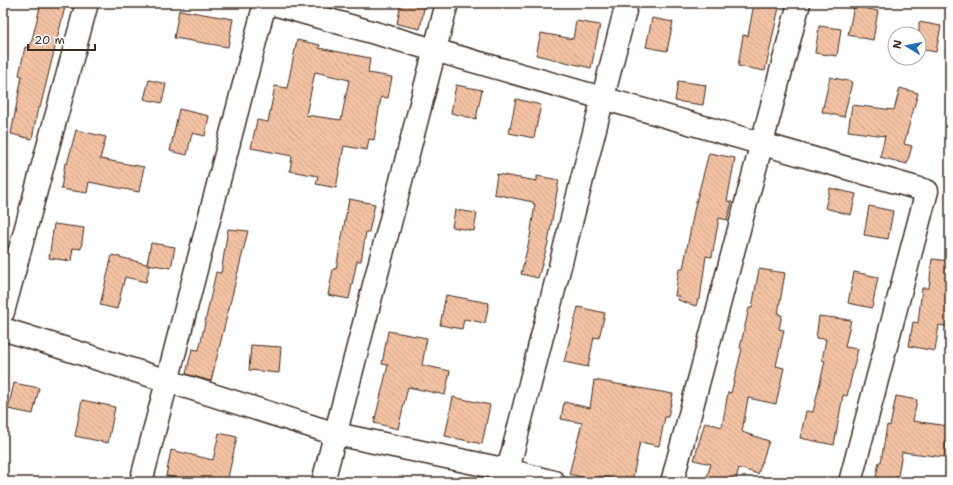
<svg xmlns="http://www.w3.org/2000/svg" width="953" height="485" viewBox="0 0 953 485" font-family="'Shantell Sans',sans-serif">
<style>
.building{fill:url(#building-back-hatch);stroke:#3b2a1e;fill-rule:evenodd}
.lines{fill:none;stroke-linecap:round;stroke-linejoin:round}
.minor-casing{stroke:#3b2a1e;stroke-width:25}
.minor{stroke:#fff;stroke-width:22}
</style>
<defs>
<pattern id="building-back-hatch" width="6" height="6" patternUnits="userSpaceOnUse"><rect width="6" height="6" fill="#f3c2a4"/><path d="M-1 5l2 2M0 0l6 6M5-1l2 2" fill="none" stroke="#d1a78d"/></pattern>
</defs>
<rect width="100%" height="100%" fill="#fff"/>
<filter id="ink" filterUnits="userSpaceOnUse"><feTurbulence type="fractalNoise" baseFrequency=".025" numOctaves="2"/><feDisplacementMap in="SourceGraphic" scale="8" xChannelSelector="R" yChannelSelector="G"/><feConvolveMatrix kernelMatrix="1 2 1 2 8 2 1 2 1" color-interpolation-filters="sRGB"/></filter>
<g filter="url(#ink)">
<!-- building -->
<g class="building">
<path d="M 41,3 L 66,3 L 40,108 L 38,108 L 32,139 L 11,134 L 22,76 L 19,75 L 25,47 L 30,48 Z"/>
<path d="M 401,3 L 425,3 L 420,29 L 397,24 Z"/>
<path d="M 754,3 L 780,3 L 765,71 L 738,66 L 743,35 L 748,36 Z"/>
<path d="M 854,6 L 878,11 L 873,40 L 848,35 Z"/>
<path d="M 179,10 L 233,19 L 228,47 L 174,38 Z"/>
<path d="M 652,18 L 673,22 L 667,51 L 646,47 Z"/>
<path d="M 576,21 L 600,25 L 591,68 L 536,55 L 541,33 L 573,39 Z"/>
<path d="M 919,22 L 941,26 L 936,52 L 919,49 Z"/>
<path d="M 819,26 L 841,29 L 837,56 L 815,53 Z"/>
<path d="M 297,40 L 320,45 L 319,48 L 370,58 L 368,73 L 392,77 L 388,98 L 381,97 L 374,140 L 369,139 L 367,150 L 344,146 L 336,188 L 316,184 L 318,176 L 290,171 L 292,156 L 251,148 L 257,120 L 268,122 L 275,86 L 287,88 ZM 315,72 L 349,80 L 341,120 L 306,115 Z"/>
<path d="M 830,77 L 852,82 L 844,117 L 822,112 Z"/>
<path d="M 149,80 L 166,84 L 162,103 L 144,99 Z"/>
<path d="M 678,81 L 706,85 L 703,105 L 675,101 Z"/>
<path d="M 456,85 L 482,90 L 476,119 L 451,113 Z"/>
<path d="M 900,88 L 918,93 L 904,144 L 912,146 L 907,164 L 880,157 L 885,136 L 848,131 L 852,105 L 894,110 Z"/>
<path d="M 516,99 L 541,105 L 534,138 L 509,133 Z"/>
<path d="M 179,109 L 209,116 L 205,136 L 192,133 L 187,155 L 170,151 Z"/>
<path d="M 76,130 L 106,137 L 100,159 L 144,167 L 139,192 L 89,182 L 87,193 L 61,189 L 65,163 L 67,164 Z"/>
<path d="M 709,153 L 735,158 L 727,201 L 732,202 L 727,220 L 719,218 L 712,257 L 706,256 L 700,299 L 698,299 L 696,306 L 678,300 L 679,296 L 675,296 L 679,269 L 683,269 L 695,206 Z"/>
<path d="M 497,174 L 537,181 L 537,176 L 559,180 L 548,243 L 538,278 L 521,274 L 530,237 L 535,204 L 533,204 L 533,202 L 494,194 Z"/>
<path d="M 830,188 L 856,194 L 851,215 L 825,208 Z"/>
<path d="M 349,199 L 375,204 L 369,232 L 366,232 L 361,261 L 357,261 L 349,299 L 328,295 L 333,269 L 336,269 Z"/>
<path d="M 869,206 L 893,211 L 888,239 L 864,235 Z"/>
<path d="M 455,210 L 477,213 L 474,231 L 452,227 Z"/>
<path d="M 54,224 L 84,228 L 81,249 L 73,248 L 71,261 L 49,258 Z"/>
<path d="M 228,229 L 248,231 L 211,381 L 186,374 L 192,349 L 199,350 L 216,272 L 221,273 Z"/>
<path d="M 151,243 L 175,247 L 171,268 L 147,264 Z"/>
<path d="M 112,255 L 150,265 L 146,282 L 125,277 L 117,309 L 100,305 Z"/>
<path d="M 932,259 L 950,261 L 950,327 L 939,325 L 935,351 L 909,346 L 913,322 L 918,323 L 922,288 L 929,288 Z"/>
<path d="M 759,269 L 785,273 L 778,314 L 782,315 L 779,329 L 784,330 L 776,366 L 784,368 L 776,404 L 748,398 L 742,432 L 769,441 L 758,474 L 739,468 L 735,482 L 705,482 L 711,464 L 694,460 L 705,422 L 722,427 L 728,392 L 731,393 L 742,349 L 740,348 L 749,308 L 752,308 Z"/>
<path d="M 854,272 L 878,277 L 872,308 L 848,303 Z"/>
<path d="M 446,295 L 489,303 L 485,323 L 464,319 L 462,329 L 440,325 Z"/>
<path d="M 578,307 L 605,313 L 599,338 L 594,337 L 588,367 L 564,362 Z"/>
<path d="M 819,316 L 851,320 L 845,347 L 858,349 L 847,396 L 843,395 L 834,445 L 800,438 L 806,411 L 813,412 L 825,361 L 822,360 L 826,339 L 816,338 Z"/>
<path d="M 388,331 L 427,338 L 422,365 L 450,371 L 445,395 L 408,387 L 398,429 L 374,423 L 388,365 L 382,364 Z"/>
<path d="M 251,345 L 281,347 L 279,373 L 249,370 Z"/>
<path d="M 594,380 L 673,394 L 668,417 L 665,417 L 659,446 L 640,442 L 632,482 L 598,476 L 597,481 L 569,474 L 582,423 L 561,419 L 564,402 L 590,408 Z"/>
<path d="M 14,383 L 39,388 L 33,414 L 8,409 Z"/>
<path d="M 896,396 L 917,400 L 913,421 L 948,426 L 944,457 L 902,452 L 897,482 L 875,482 L 879,462 L 881,462 L 887,425 L 890,426 Z"/>
<path d="M 453,397 L 490,405 L 482,444 L 445,436 Z"/>
<path d="M 82,400 L 115,407 L 108,443 L 75,436 Z"/>
<path d="M 219,433 L 237,437 L 227,482 L 193,482 L 166,476 L 171,450 L 213,460 Z"/>
</g>
<g class="lines">
<defs>
<g id="minor">
<path d="M 270,3 L 927,191 L 850,482"/>
<path d="M 3,312 L 87,3"/>
<path d="M 3,329 L 336,434 L 508,470 L 506,482"/>
<path d="M 141,482 L 265,3"/>
<path d="M 323,482 L 447,3"/>
<path d="M 554,482 L 508,470 L 627,3"/>
<path d="M 672,482 L 799,3"/>
</g>
</defs>
<!-- minor casing -->
<use href="#minor" class="minor-casing"/>
<!-- minor -->
<use href="#minor" class="minor"/>
</g>
</g>
<!-- margin -->
<rect width="953" height="485" fill="none" stroke="#fff" stroke-width="16"/>
<rect x="8" y="8" width="937" height="469" fill="none" stroke="#3b2a1e" stroke-width="1.5" filter="url(#ink)"/>
<!-- north arrow -->
<g transform="translate(907 46) rotate(280)"><circle r="19" fill="#ffffff" stroke="#b1aaa5"/>
<path d="M0-3L7 15L0 10L-7 15Z" fill="#1f6fb2"/>
<text y="-6" font-size="11" font-weight="bold" text-anchor="middle" fill="#3b2a1e">N</text>
</g>
<!-- scale -->
<path d="M28 44v6h67v-6" fill="none" stroke="#3b2a1e" stroke-width="2"/>
<text x="34" y="44" font-size="12" fill="#3b2a1e" stroke="#ffffff" stroke-width="3" paint-order="stroke">20 m</text>
</svg>
